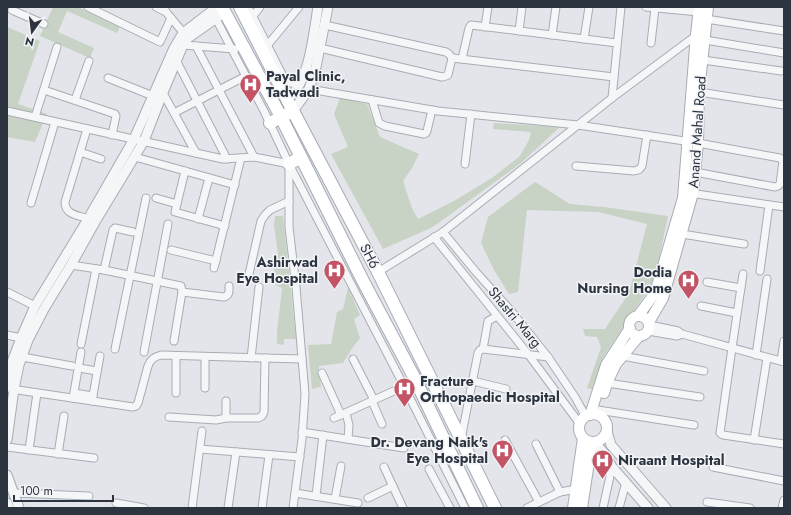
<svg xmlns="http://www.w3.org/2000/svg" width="791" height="515" viewBox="0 0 791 515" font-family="Jost,sans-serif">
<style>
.green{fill:#c8d3c5}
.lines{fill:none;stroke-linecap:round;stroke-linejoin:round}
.minor-casing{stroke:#a8acb4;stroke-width:9}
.tertiary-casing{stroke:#a8acb4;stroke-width:11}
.secondary-casing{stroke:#a8acb4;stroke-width:12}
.primary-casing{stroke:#a3aab4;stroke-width:14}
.minor{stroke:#f5f6f8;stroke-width:7}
.tertiary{stroke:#f5f6f8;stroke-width:9}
.secondary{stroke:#fff;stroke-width:10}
.primary{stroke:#fff;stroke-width:12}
.labels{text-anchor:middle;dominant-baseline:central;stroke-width:3;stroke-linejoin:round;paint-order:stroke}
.poi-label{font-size:14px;font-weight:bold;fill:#2c3440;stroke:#f2f4f7;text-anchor:start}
.street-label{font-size:14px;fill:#2c3440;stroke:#f2f4f7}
</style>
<rect width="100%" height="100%" fill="#e3e5ea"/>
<!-- green -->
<g class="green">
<path d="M 53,7 L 78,7 L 120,26 L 117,33 L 67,11 L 58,32 L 94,48 L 90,58 L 40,36 Z"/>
<path d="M 7,27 L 40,41 L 18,104 L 47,114 L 35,142 L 7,137 Z"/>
<path d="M 340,98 L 367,104 L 380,137 L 419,154 L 412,168 L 403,181 L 412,208 L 418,219 L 454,201 L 492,178 L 520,156 L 529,140 L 531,132 L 493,129 L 494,123 L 560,127 L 521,163 L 433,227 L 383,249 L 331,154 L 348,147 L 334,114 Z"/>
<path d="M 535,182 L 570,204 L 604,207 L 668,216 L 655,278 L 642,299 L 604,356 L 592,389 L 587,388 L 601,347 L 597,337 L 585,336 L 583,329 L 605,329 L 629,293 L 647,224 L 598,212 L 527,210 L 518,292 L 509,294 L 494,270 L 481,243 L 488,217 Z"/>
<path d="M 275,216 L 283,216 L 296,339 L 284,339 L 284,345 L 277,344 L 277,332 L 282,288 L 272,283 L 278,253 L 274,226 Z"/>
<path d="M 348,287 L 360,315 L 354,319 L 360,338 L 353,347 L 343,363 L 319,366 L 321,387 L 312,389 L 308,345 L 331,344 L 337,312 L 343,309 Z"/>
</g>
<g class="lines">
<defs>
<g id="minor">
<path d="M 13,7 L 12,10 L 14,11 L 44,24"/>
<path d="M 88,7 L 160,42 L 171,18"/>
<path d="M 156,7 L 166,12"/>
<path d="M 164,7 L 166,12 L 187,37"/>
<path d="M 248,7 L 284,78 C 289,84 293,84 300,82"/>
<path d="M 646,7 L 699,12"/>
<path d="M 214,15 L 264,111 L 289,164 L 404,386 L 465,508"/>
<path d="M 253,16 L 260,7"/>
<path d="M 706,19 L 784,31"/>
<path d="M 325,25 L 446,52 L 449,54 L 452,58 L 614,77"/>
<path d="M 485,27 L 488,7"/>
<path d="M 519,31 L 522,7"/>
<path d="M 552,35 L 556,7"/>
<path d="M 584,39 L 589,7"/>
<path d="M 705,40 L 784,53"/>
<path d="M 651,43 L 655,8"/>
<path d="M 183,45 L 235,49"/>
<path d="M 196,46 L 254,157"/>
<path d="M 266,47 L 299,7"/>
<path d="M 320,48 L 442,77 L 446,76 L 448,75 L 452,58"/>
<path d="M 462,59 L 469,28 L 471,25 L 617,43"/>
<path d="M 176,60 L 227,159"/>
<path d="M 703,60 L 781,71"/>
<path d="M 108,78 L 153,96"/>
<path d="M 309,89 L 438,111 L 578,125 L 698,143 L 780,158 L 783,161 L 780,184 L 778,186 L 775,187 L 695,172"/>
<path d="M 44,90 L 115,114 L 116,116 L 112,135"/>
<path d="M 699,92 L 784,105"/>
<path d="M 163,93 L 196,153"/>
<path d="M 612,98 L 621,7"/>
<path d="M 75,100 L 89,61"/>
<path d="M 372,100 L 379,123 L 385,126 L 424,134 L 426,133 L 427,131 L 432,110"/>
<path d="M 7,111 L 223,159 L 254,157 L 289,164"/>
<path d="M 174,113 L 246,76"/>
<path d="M 35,117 L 57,47"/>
<path d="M 87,129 L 65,202 C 65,215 78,215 88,219"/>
<path d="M 80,152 L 101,159"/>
<path d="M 135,157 L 235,185"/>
<path d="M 465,164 L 471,114"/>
<path d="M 289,166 L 289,227 L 296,287 L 305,394 L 302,439 L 293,508"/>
<path d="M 576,166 L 634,171 C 638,170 640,170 642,166 L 647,135"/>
<path d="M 185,171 L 175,212 L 225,226"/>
<path d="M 690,193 L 784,207"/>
<path d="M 156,198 L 177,204"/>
<path d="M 31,203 L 55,122"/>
<path d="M 198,219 L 209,178"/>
<path d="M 443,232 L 476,272 L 512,312 L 548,357 L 575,397 L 586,417"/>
<path d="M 682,234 L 744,244"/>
<path d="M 434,237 L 528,354 L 580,424"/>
<path d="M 171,250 L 216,261"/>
<path d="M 71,265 L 104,270 L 181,286 L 182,292 L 174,341"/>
<path d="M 214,268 L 241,158"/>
<path d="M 104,270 L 113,230 L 115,228 L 133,232"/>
<path d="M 760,271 L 769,205"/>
<path d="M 378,272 L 443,232 L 612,98 L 698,34"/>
<path d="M 249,274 L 261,221 L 265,215 L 270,210 L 289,201"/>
<path d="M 743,274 L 732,348 L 720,433 L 723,435 L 784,444"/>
<path d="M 707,282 L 741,288"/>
<path d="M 7,292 L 35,306"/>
<path d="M 182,292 L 224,297 C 230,295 229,291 229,286"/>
<path d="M 701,306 L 737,313"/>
<path d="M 650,325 L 678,331 L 682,334 L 784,362"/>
<path d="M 648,331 L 677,336 L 682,334"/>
<path d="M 7,335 L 21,338"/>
<path d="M 81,344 L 96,269"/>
<path d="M 115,349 L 146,198"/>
<path d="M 483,349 L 488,321 L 497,316"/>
<path d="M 144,352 L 168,224"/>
<path d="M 756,355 L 767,279"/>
<path d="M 17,356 L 72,366"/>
<path d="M 622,356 L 704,371"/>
<path d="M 205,357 L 205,388"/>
<path d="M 251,358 L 259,287"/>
<path d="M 353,359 L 374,400"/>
<path d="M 781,361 L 784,341"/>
<path d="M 79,368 L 97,371"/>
<path d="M 322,373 L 341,415"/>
<path d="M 473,381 L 506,389"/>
<path d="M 607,383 L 700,397"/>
<path d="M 11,389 L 133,407 L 136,406 L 138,403 L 148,366 C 151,359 154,357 161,355 L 302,359"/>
<path d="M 74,393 L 93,396"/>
<path d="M 176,393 L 176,356"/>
<path d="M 73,398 L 81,352"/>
<path d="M 92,401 L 100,356"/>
<path d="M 372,401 L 382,424"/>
<path d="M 598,410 L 694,425"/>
<path d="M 346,413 L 349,425 L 348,439"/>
<path d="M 169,417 L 216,420 L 226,418 L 258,418 L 262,416 L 264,412 L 265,358"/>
<path d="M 226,418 L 226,401"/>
<path d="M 334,418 L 416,381"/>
<path d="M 302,432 L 404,448"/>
<path d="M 461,439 L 478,353 L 480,350 L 483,349 L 548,357"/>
<path d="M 505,440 L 539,502"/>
<path d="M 754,440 L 767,358"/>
<path d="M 536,444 L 560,492"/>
<path d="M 7,447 L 94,458"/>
<path d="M 200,449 L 300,457"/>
<path d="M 29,450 L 37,393"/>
<path d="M 58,454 L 64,416"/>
<path d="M 384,467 L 403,508"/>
<path d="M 713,467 L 784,481"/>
<path d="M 429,469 L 450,508"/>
<path d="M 14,493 L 89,496"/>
<path d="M 295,493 L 358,503"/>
<path d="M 316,496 L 323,435"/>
<path d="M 368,498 L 393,486"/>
<path d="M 335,499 L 341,466"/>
<path d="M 707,502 L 750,508"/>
<path d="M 116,503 L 144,508"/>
<path d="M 192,508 L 202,431"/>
<path d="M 228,508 L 236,452"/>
<path d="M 262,508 L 269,455"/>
<path d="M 527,508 L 560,492 L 577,489"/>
<path d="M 603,508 L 612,467"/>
<path d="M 619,508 L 626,482"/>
<path d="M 782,508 L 784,500"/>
</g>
<g id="tertiary">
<path d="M 287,99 C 290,96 294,94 296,90 C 310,71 314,31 318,7"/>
<path d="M 293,111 L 309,89 L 316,67 L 328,7"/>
<path d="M 7,386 L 12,362 L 21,338 L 35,306 L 88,219 L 134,139 L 174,48 L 183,33 L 217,7"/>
<path d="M 607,431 L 611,445 L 666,508"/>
<path d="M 7,440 L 14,389 L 19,365 L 28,340 L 44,309 L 61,281 L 71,265 L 95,222 L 144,141 L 161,97 L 183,45 L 188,38 L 225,12"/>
<path d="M 594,442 L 604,453 L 612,467 L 648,508"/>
<path d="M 7,475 L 19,508"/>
<path d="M 7,503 L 9,508"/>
</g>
<g id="secondary">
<path d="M 638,316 L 655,293 L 683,198 L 696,35 L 699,7"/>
<circle cx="639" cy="326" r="10"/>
<path d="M 649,322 L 663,298 L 693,193 L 698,143 L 699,92 L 708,7"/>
<path d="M 604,393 L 607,383 L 616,364 L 639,336"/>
<circle cx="593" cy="428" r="14"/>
<path d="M 590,415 L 606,365 L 630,328"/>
<path d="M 573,508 L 583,438"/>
<path d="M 582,508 L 592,442"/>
</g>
<g id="primary">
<path d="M 222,7 L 279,113 L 363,281 L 414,377 L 477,508"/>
<path d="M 240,7 L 293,111 L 378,272 L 495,508"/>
<path d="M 270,123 L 289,113"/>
<path d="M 289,164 L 301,157"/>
</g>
</defs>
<!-- minor casing -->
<use href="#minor" class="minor-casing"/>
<!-- tertiary casing -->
<use href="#tertiary" class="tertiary-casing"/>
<!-- secondary casing -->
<use href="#secondary" class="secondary-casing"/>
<!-- primary casing -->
<use href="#primary" class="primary-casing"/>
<!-- minor -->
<use href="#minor" class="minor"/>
<!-- tertiary -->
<use href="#tertiary" class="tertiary"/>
<!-- secondary -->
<use href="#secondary" class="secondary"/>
<!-- primary -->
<use href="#primary" class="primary"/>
</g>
<!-- icons -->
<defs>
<symbol id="hospital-pin" viewBox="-11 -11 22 30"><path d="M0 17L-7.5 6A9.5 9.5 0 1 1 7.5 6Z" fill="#c25465" stroke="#f2f4f7"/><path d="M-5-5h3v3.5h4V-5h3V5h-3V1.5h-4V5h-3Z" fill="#fff"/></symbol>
</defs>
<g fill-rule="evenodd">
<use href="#hospital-pin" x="238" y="72" width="25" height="34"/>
<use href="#hospital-pin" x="322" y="258" width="25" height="34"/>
<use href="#hospital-pin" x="676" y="268" width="25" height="34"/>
<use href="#hospital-pin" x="392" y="376" width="25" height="34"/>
<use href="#hospital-pin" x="490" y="438" width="25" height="34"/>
<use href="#hospital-pin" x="590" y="448" width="25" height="34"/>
</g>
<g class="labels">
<!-- poi labels -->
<g class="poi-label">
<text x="266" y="76">Payal Clinic,<tspan x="266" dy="16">Tadwadi</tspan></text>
<text x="318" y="262" text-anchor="end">Ashirwad<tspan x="318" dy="16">Eye Hospital</tspan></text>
<text x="672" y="272" text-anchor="end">Dodia<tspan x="672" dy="16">Nursing Home</tspan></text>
<text x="420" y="381">Fracture<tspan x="420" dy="16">Orthopaedic Hospital</tspan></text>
<text x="488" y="442" text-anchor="end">Dr. Devang Naik's<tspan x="488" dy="16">Eye Hospital</tspan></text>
<text x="618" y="460">Niraant Hospital</text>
</g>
<!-- street labels -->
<g class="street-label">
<text transform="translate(697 132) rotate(-86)">Anand Mahal Road</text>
<text transform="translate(370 256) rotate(62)">SH6</text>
<text transform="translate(515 317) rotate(50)">Shastri Marg</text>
</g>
</g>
<!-- border -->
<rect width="791" height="515" fill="none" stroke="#2c3440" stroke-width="16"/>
<!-- north arrow -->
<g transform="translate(32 32) rotate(194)" stroke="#f2f4f7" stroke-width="3" paint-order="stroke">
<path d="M0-3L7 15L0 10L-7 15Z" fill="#2c3440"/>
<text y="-6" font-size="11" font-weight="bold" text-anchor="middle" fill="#2c3440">N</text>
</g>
<!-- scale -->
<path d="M14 495v6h99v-6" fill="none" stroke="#2c3440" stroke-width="2"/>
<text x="20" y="495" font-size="12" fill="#2c3440" stroke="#f2f4f7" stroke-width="3" paint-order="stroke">100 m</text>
</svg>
